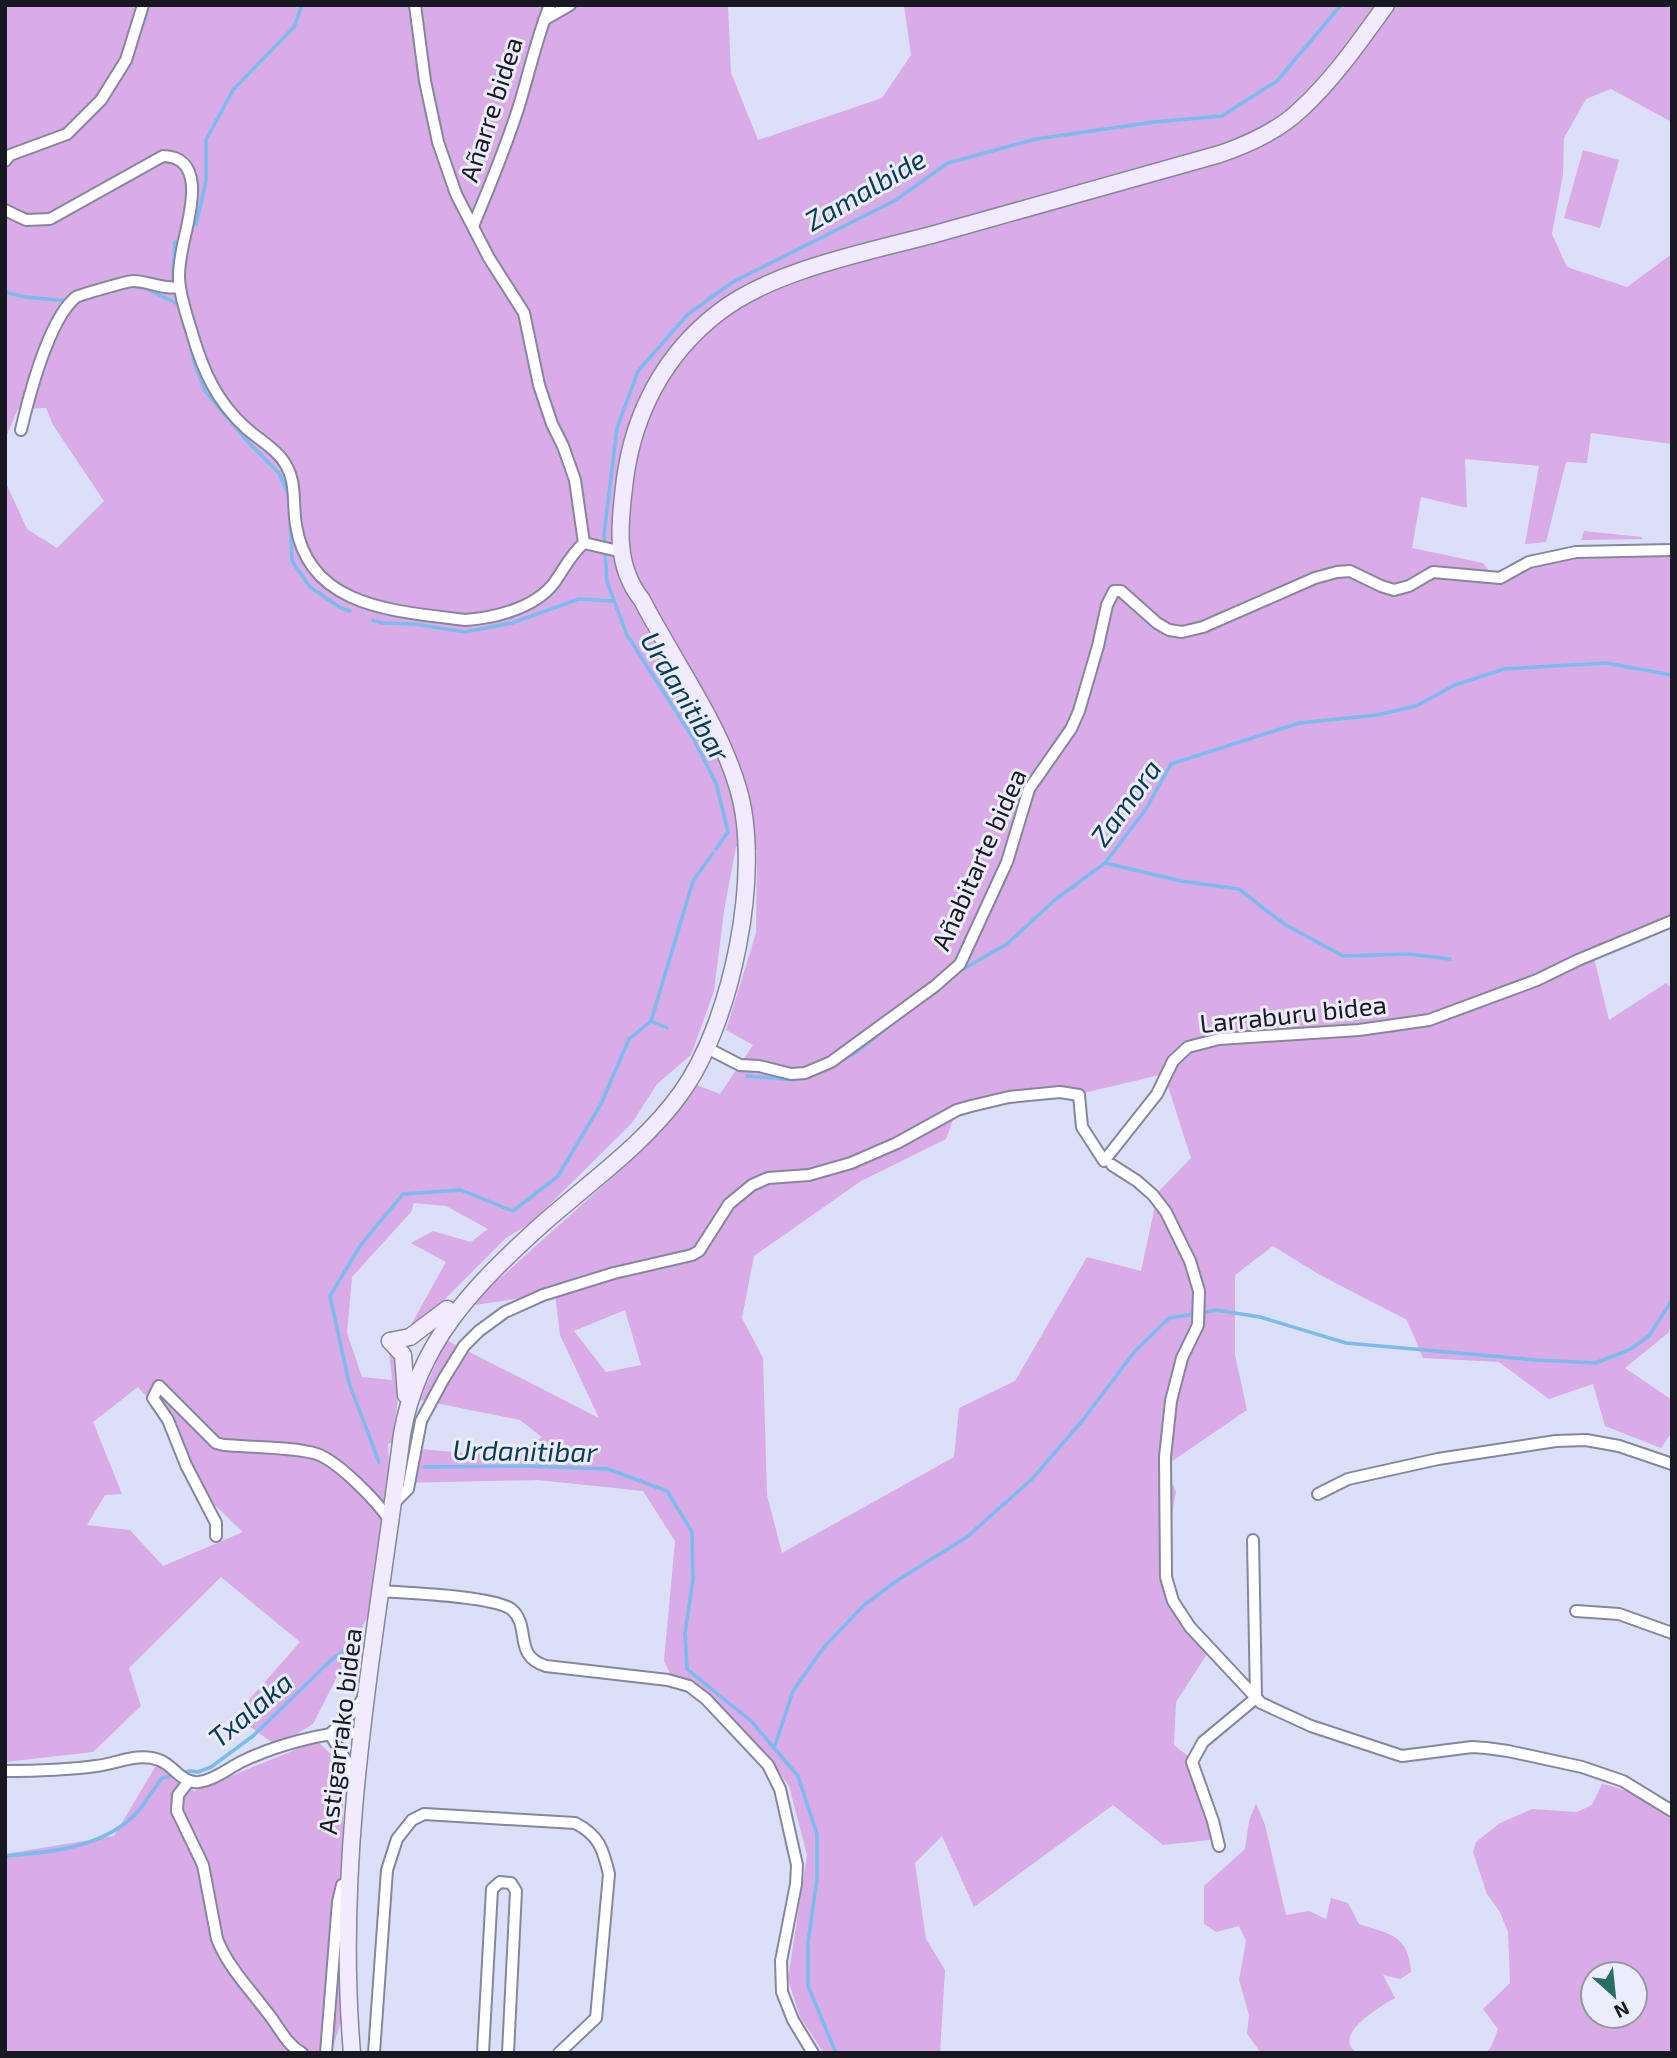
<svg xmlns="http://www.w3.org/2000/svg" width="1677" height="2058" viewBox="0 0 1677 2058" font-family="'Exo 2',sans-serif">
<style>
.green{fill:#d9abe7;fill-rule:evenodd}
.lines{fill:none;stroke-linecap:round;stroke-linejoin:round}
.stream{stroke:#79bced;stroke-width:3.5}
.street-casing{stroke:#84879e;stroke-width:14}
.secondary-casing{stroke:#84879e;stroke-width:19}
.street{stroke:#fff;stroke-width:10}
.secondary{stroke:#f1ebfd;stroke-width:16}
.labels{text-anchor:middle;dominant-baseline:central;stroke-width:6;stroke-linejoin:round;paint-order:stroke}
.street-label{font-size:26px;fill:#171821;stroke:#ebedfc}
.water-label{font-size:28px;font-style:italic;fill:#043b5b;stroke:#ebedfc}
</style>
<rect width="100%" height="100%" fill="#dcdff8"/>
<!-- green -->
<g class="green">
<path d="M 5,5 L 728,5 L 731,73 L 758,140 L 882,98 L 911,55 L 904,5 L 1672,5 L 1672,122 L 1611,89 L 1586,99 L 1564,138 L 1563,174 L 1552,234 L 1567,267 L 1627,287 L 1669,256 L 1672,258 L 1672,444 L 1591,433 L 1587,463 L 1566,462 L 1546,542 L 1525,544 L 1539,466 L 1465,459 L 1467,508 L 1421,497 L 1412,548 L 1483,563 L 1498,583 L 1533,566 L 1576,558 L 1672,555 L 1672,926 L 1594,958 L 1609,1020 L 1666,983 L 1672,989 L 1672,1324 L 1668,1333 L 1625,1368 L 1672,1400 L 1672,1432 L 1661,1448 L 1605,1426 L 1593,1384 L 1549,1399 L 1499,1362 L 1423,1358 L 1407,1320 L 1320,1275 L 1273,1246 L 1235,1275 L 1235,1355 L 1247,1410 L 1165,1466 L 1176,1492 L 1163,1563 L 1177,1619 L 1209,1651 L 1176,1702 L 1174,1745 L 1188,1756 L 1219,1839 L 1163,1845 L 1113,1805 L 974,1907 L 942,1836 L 915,1863 L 926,1939 L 945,1970 L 940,2053 L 824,2053 L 800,2017 L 788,1979 L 807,1855 L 789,1786 L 765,1753 L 695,1682 L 671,1675 L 664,1661 L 675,1541 L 643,1491 L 538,1480 L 403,1483 L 409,1448 L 511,1457 L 542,1437 L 520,1420 L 420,1400 L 446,1340 L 599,1418 L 560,1335 L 555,1293 L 469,1306 L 635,1157 L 694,1084 L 720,1094 L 753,1045 L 726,1030 L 756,933 L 757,849 L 736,847 L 724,911 L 714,991 L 691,1055 L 657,1084 L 632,1123 L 531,1223 L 506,1238 L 422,1322 L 407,1332 L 446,1262 L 411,1243 L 433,1231 L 471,1242 L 488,1229 L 446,1206 L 414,1203 L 411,1212 L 352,1277 L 347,1333 L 362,1377 L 392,1380 L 389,1350 L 398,1356 L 401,1372 L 393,1442 L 388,1444 L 390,1488 L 370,1612 L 313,1724 L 277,1746 L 235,1716 L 300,1642 L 221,1577 L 129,1668 L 141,1706 L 93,1752 L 5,1762 L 5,481 L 27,529 L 57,548 L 104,501 L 53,425 L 46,408 L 18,409 L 5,439 ZM 1164,1074 L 1191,1158 L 1158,1192 L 1141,1271 L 1087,1257 L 1015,1381 L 959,1408 L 954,1457 L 782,1553 L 767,1495 L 763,1358 L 742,1318 L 754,1256 L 861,1181 L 946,1139 L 958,1106 L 1079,1094 ZM 625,1310 L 641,1365 L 606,1372 L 574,1331 ZM 138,1387 L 159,1410 L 198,1489 L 243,1532 L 163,1566 L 130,1530 L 87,1525 L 105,1495 L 122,1494 L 93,1422 Z"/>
<path d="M 1583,150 L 1619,160 L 1600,228 L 1564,218 Z"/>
<path d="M 1584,531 L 1642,537 L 1642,539 L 1585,540 L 1581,540 Z"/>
<path d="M 317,1741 L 343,1766 L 344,2013 L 331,2053 L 5,2053 L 5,1854 L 114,1836 L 160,1759 L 194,1791 Z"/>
<path d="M 1602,1784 C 1628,1788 1651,1804 1672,1820 L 1672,2053 L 1486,2053 L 1491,2047 L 1498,2029 L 1483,2009 L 1510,1983 L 1508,1932 L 1500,1912 L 1487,1894 L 1473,1852 L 1476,1842 L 1500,1823 L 1532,1809 L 1577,1812 L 1592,1805 ZM 1593,1974 L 1635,1974 L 1635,2016 L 1593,2016 Z"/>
<path d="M 1256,1803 L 1265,1825 L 1286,1915 L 1309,1911 L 1326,1919 L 1331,1898 L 1348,1903 L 1359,1924 C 1391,1935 1408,1934 1411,1972 L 1400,1979 L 1383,1975 L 1395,1998 C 1381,2006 1329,2036 1358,2053 L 1261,2053 L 1247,2034 L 1249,2015 L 1239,1980 L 1246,1941 L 1239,1926 L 1216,1932 L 1204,1924 L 1204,1886 L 1245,1849 L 1249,1821 Z"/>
</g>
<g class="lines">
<!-- stream -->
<g class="stream">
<path d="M 196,225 L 206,181 L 206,140 L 233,90 L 294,27 L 302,5"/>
<path d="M 173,279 L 175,242"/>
<path d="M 130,286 L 145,288 L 178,304"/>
<path d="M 5,292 L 25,297 L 69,301"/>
<path d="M 190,343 L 194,362 L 205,391 L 248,442 L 279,473 L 289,496 L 292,561 L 310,587 L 341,608 L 350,611"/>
<path d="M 373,620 L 382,623 L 414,624 L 465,632 L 512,623 L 579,599 L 613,601"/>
<path d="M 716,849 L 728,832 L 716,783 L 693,738 L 627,635 L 607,582 L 604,534 L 617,428 L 638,371 L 688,314 L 733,282 L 894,201 L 948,163 L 1036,139 L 1154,122 L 1222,116 L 1277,81 L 1341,5"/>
<path d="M 1105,863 L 1181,881 L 1239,889 L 1284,924 L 1343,956 L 1409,954 L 1450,959"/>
<path d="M 958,972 L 1007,944 L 1056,899 L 1105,863 L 1146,809 L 1171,764 L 1299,723 L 1377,715 L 1416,706 L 1455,685 L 1504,669 L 1606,663 L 1672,675"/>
<path d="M 651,1021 L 667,1028"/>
<path d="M 844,1059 L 858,1051 L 889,1026"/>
<path d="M 747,1076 L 794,1080 L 799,1078"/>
<path d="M 1202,1313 L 1216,1310 L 1260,1317 L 1346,1343 L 1536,1360 L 1595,1363 L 1629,1350 L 1649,1336 L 1672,1300"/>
<path d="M 379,1462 L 349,1383 L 330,1296 L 360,1246 L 403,1194 L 461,1190 L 513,1211 L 558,1176 L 601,1104 L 629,1039 L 651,1021 L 693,881 L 713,853"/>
<path d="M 424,1467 L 524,1466 L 608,1469 L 667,1491 L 692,1532 L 693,1580 L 685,1633 L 687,1669 L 752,1722 L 798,1776 L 817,1834 L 817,1879 L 808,1943 L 808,1986 L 836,2053"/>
<path d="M 774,1748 L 793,1691 L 824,1647 L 864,1605 L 898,1580 L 967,1537 L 1032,1479 L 1082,1421 L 1136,1350 L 1169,1318 L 1195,1314"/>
<path d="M 181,1773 L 190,1771 L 198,1772 L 211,1767 L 253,1736 L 329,1662 L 363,1636"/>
<path d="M 5,1856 C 52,1852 107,1848 140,1809 C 148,1799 154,1788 162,1778 L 174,1775"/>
</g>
<defs>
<g id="street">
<path d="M 415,5 L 425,81 L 438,142 L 456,194 L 489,258 L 524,313 L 539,385 L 552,424 L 563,446 L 575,480 L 584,543"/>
<path d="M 544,20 L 570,5"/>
<path d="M 5,161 L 10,155 L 67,134 L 101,100 L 126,60 L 143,5"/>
<path d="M 5,210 L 26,220 L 50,219 L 163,156 C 209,157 188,220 183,245 C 181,255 179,266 179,276 C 179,294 187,316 192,333 C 203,371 217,402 246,428 C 257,438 273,447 282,459 C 298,480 292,502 296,525 C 309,609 398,611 465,620 C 495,618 535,608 554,583 C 564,569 571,554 584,543 L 614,550"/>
<path d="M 473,226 C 489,188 505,149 518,109 C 529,74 536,39 550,5"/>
<path d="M 21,430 C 29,396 49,319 76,297 C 80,295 127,281 133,281 C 149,281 163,290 180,287"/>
<path d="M 707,1048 L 740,1065 L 759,1066 L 791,1074 L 805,1073 L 831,1062 L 935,986 L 960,964 L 1007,862 L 1029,789 L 1071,729 L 1079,711 L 1098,646 L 1107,605 L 1114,591 L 1121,591 L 1157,623 L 1169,630 L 1182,632 L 1203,627 L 1315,578 L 1337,572 L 1350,571 L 1381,586 L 1394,590 L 1409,586 L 1433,572 L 1500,578 L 1529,562 L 1576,552 L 1672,550"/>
<path d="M 1112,1165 L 1137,1181 L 1153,1195 L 1166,1212 L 1190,1261 L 1199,1291 L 1198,1325 L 1182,1358 L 1171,1401 L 1165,1457 L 1166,1577 L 1173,1601 L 1190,1627 L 1261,1703 L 1311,1726 L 1402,1756 L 1472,1747 L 1486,1748 L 1508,1751 L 1582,1767 L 1623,1781 L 1672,1811"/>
<path d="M 1318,1494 L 1348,1479 L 1438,1459 L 1556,1441 L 1586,1440 L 1619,1446 L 1672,1464"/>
<path d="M 393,1504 L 408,1489 L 421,1421 L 443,1380 L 464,1346 L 479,1331 L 505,1312 L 543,1295 L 614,1273 L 692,1255 L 699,1251 L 729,1204 L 752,1185 L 768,1178 L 809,1175 L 851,1163 L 897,1143 L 957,1110 L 971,1106 L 1009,1097 L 1060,1092 L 1079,1095 L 1082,1127 L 1104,1161 L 1157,1094 L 1173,1061 L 1188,1047 L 1219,1039 L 1359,1030 L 1429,1020 L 1537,980 L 1578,960 L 1672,921"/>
<path d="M 216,1536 L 216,1523 L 186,1465 L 168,1420 L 153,1398 L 159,1386 L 216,1443 L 224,1445 C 248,1447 297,1447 317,1454 C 339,1462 378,1502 390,1521"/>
<path d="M 381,1591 C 408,1593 493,1596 511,1609 C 532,1626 512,1656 546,1666 L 668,1680 L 689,1686 L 706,1699 L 768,1765 L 780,1789 L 797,1865 L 796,1884 L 781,1961 L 782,1992 L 793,2020 L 813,2053"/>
<path d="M 1576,1611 L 1619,1614 L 1672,1633"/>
<path d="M 330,1734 L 356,1709 L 363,1698"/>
<path d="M 330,1734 L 347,1762 L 354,1781"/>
<path d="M 5,1771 C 36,1771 66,1770 96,1766 C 116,1764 138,1752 159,1760 C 174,1765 181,1784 199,1782 C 215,1780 228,1768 243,1761 C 272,1747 329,1729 361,1734"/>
<path d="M 189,1781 L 178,1795 L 177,1811 L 203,1865 L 217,1939 C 229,1969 251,1990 270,2016 C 280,2029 287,2045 302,2053"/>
<path d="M 1219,1846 L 1213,1821 L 1192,1762 L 1203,1742 L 1256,1698 L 1253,1540"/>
<path d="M 326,2053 L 338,1902 L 342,1885 L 348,1883"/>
<path d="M 374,2053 L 387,1870 L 397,1839 L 412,1820 L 424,1814 L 575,1823 C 599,1835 603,1849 609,1874 L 596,2018 L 559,2053"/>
<path d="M 483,2053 L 492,1889 L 500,1882 L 511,1883 L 516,1891 L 508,2053"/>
</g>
<g id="secondary">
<path d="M 390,1341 L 410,1337 L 447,1309"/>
<path d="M 390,1341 L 403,1355 L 406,1395"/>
<path d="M 352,2053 C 334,1845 376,1640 402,1434 C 418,1343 473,1287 539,1227 C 586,1185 645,1144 681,1093 C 732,1023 763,871 738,788 C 718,721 674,662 642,600 C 613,564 620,520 625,479 C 634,412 665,354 718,313 C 772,270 868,252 935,234 C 1030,208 1125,181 1220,154 C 1249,144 1278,131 1300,110 C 1333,80 1360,41 1386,5"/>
</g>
</defs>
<!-- street casing -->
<use href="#street" class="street-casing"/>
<!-- secondary casing -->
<use href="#secondary" class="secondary-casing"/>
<!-- street -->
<use href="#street" class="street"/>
<!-- secondary -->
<use href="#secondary" class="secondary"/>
</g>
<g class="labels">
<!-- street labels -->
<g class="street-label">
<text transform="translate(490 109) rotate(-72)">Añarre bidea</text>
<text transform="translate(978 859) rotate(-66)">Añabitarte bidea</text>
<text transform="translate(1293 1013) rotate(-6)">Larraburu bidea</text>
<text transform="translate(339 1731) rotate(-83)">Astigarrako bidea</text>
</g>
<!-- water labels -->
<g class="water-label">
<text transform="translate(865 189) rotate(-30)">Zamalbide</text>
<text transform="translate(686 696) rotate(59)">Urdanitibar</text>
<text transform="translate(1125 802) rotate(-54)">Zamora</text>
<text transform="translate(525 1450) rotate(1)">Urdanitibar</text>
<text transform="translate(250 1709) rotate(-40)">Txalaka</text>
</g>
</g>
<!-- border -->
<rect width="1677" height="2058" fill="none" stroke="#171821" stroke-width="14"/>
<!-- north arrow -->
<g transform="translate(1614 1995) rotate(153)"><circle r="33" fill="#ebedfc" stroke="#9698a4" stroke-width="2"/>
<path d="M0-5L12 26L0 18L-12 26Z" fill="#276f66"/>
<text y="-10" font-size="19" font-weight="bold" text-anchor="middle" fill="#171821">N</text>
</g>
</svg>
